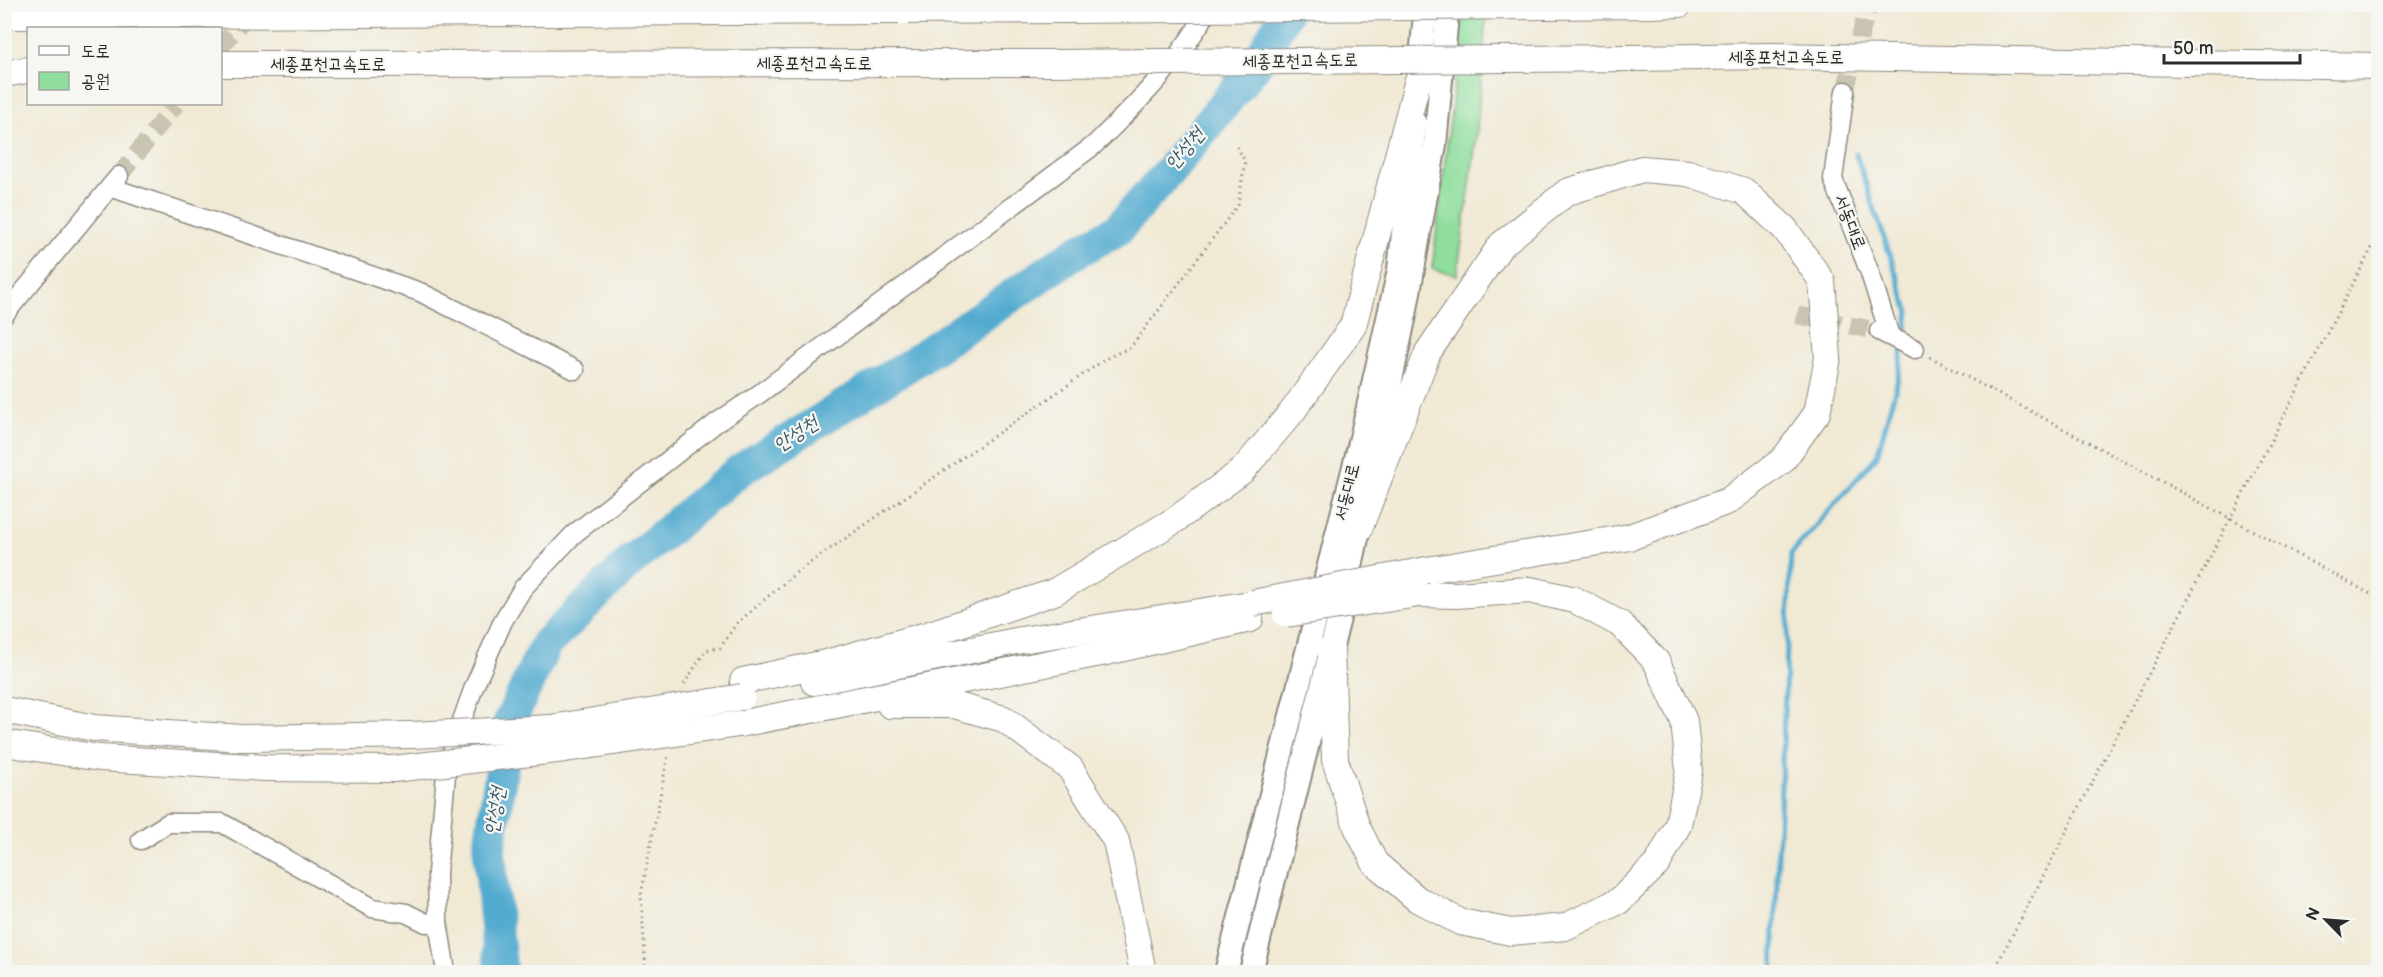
<svg xmlns="http://www.w3.org/2000/svg" width="2383" height="977" viewBox="0 0 2383 977" font-family="'Balsamiq Sans','Poor Story',sans-serif">
<style>
.green{fill:#8fde9d;stroke:#5d8464;stroke-width:1.5}
.lines{fill:none;stroke-linecap:round;stroke-linejoin:round}
.stream{stroke:#53abd0;stroke-width:5}
.river{stroke:#53abd0;stroke-width:33}
.minor-tunnel{stroke:#c9c3b2;stroke-width:18;stroke-dasharray:18 9;stroke-linecap:butt}
.minor-casing{stroke:#8e8a80;stroke-width:21}
.major-casing{stroke:#8e8a80;stroke-width:26}
.highway-casing{stroke:#8e8a80;stroke-width:28}
.path{stroke:#8e8a80;stroke-width:3;stroke-dasharray:1.5 4.5;stroke-linecap:butt}
.minor{stroke:#fff;stroke-width:18}
.major{stroke:#fff;stroke-width:22}
.highway{stroke:#fff;stroke-width:26}
.highway-bridge-casing{stroke:#8e8a80;stroke-width:28;stroke-linecap:butt}
.highway-bridge{stroke:#fff;stroke-width:26}
.labels{text-anchor:middle;dominant-baseline:central;stroke-width:4.5;stroke-linejoin:round;paint-order:stroke}
.street-label{font-size:18px;fill:#2b2b2b;stroke:#f6f6f2}
.water-label{font-size:20px;font-style:italic;fill:#395865;stroke:#f6f6f2}
</style>
<rect width="100%" height="100%" fill="#f6f6f2"/>
<filter id="ink" filterUnits="userSpaceOnUse"><feTurbulence type="fractalNoise" baseFrequency=".0167" numOctaves="2"/><feDisplacementMap in="SourceGraphic" scale="12" xChannelSelector="R" yChannelSelector="G"/><feConvolveMatrix kernelMatrix="1 2 1 2 8 2 1 2 1" color-interpolation-filters="sRGB"/></filter>
<filter id="wash" filterUnits="userSpaceOnUse"><feTurbulence type="fractalNoise" baseFrequency=".008" numOctaves="4" result="noise"/><feDisplacementMap in="SourceGraphic" scale="24" xChannelSelector="R" yChannelSelector="G"/><feGaussianBlur stdDeviation="1.35" result="paint"/><feColorMatrix in="noise" values="0 0 0 0 0 0 0 0 0 0 0 0 0 0 0 0 0 1.4 0 .05"/><feComposite in="paint" operator="in"/></filter>
<g filter="url(#wash)">
<rect width="100%" height="100%" fill="#f0e9d4"/>
<!-- green -->
<path class="green" d="M 1464,5 L 1487,5 L 1476,141 L 1457,275 L 1432,269 Z"/>
<g class="lines">
<!-- stream -->
<g class="stream">
<path d="M 1856,154 L 1909,312 L 1905,338"/>
<path d="M 1773,972 L 1791,554 L 1877,456 L 1897,383 L 1903,348"/>
</g>
<!-- river -->
<path class="river" d="M 501,972 L 489,849 L 509,723 L 546,644 L 627,565 L 740,470 L 909,365 L 1075,253 L 1117,230 L 1171,169 L 1255,66 L 1291,4"/>
</g>
</g>
<g filter="url(#ink)">
<g class="lines">
<!-- minor-tunnel -->
<g class="minor-tunnel">
<path d="M 220,48 L 251,10"/>
<path d="M 1845,91 L 1869,4"/>
<path d="M 119,176 L 176,104"/>
<path d="M 1797,315 L 1878,331"/>
</g>
<defs>
<g id="minor">
<path d="M 1845,91 L 1833,179 L 1870,273 L 1890,336"/>
<path d="M 110,187 L 420,292 L 575,370"/>
<path d="M 4,315 L 119,176"/>
<path d="M 1879,331 L 1915,349"/>
<path d="M 141,840 L 168,823 L 222,823 L 372,908 L 406,913 L 426,923 L 438,922"/>
<path d="M 446,972 L 438,922 L 437,873 L 446,775 L 457,734 L 474,687 L 503,621 L 523,588 L 574,534 L 716,423 L 755,397 L 1093,146 C 1138,103 1181,59 1212,4"/>
</g>
<g id="major">
<path d="M 1419,78 L 1426,4"/>
<path d="M 1226,972 L 1359,447 L 1399,270 L 1415,123"/>
<path d="M 1251,972 L 1345,594 L 1405,315 L 1435,144 L 1448,4"/>
</g>
<g id="highway">
<path d="M 1649,5 L 1680,4"/>
<path d="M 4,16 L 1067,10"/>
<path d="M 1632,58 L 1771,56 L 2378,66"/>
<path d="M 220,64 L 1048,63"/>
<path d="M 4,74 L 28,70"/>
<path d="M 1359,529 L 1428,352 L 1501,245 L 1567,192 L 1642,169 L 1688,173 L 1744,191 L 1785,229 L 1822,281 L 1828,358 L 1817,413 L 1783,460 L 1728,501 L 1630,537 L 1427,570"/>
<path d="M 1331,649 L 1335,760 L 1357,827 L 1375,863 L 1417,899 L 1460,922 L 1511,932 L 1565,927 L 1619,901 L 1658,863 L 1678,825 L 1689,771 L 1684,721 L 1656,661 L 1620,624 L 1575,600 L 1530,590 L 1456,595 L 1419,594"/>
<path d="M 743,681 L 826,663 L 927,635 L 1054,592 L 1175,520 L 1242,471 L 1292,412 L 1353,326 L 1419,76"/>
<path d="M 814,682 L 1021,640 L 1244,605"/>
<path d="M 890,705 L 954,705 L 1004,719 L 1070,768 L 1116,841 L 1143,972"/>
<path d="M 4,710 L 94,728 L 242,738 L 412,735"/>
<path d="M 739,724 L 1106,652 L 1250,619"/>
<path d="M 4,743 L 100,758 L 266,768 L 393,769"/>
</g>
</defs>
<!-- minor casing -->
<use href="#minor" class="minor-casing"/>
<!-- major casing -->
<use href="#major" class="major-casing"/>
<!-- highway casing -->
<use href="#highway" class="highway-casing"/>
<!-- path -->
<g class="path">
<path d="M 1930,357 L 2378,598"/>
<path d="M 684,684 L 706,650 L 720,648 L 737,623 L 798,571 L 1107,358 L 1131,347 L 1238,205 L 1245,161 L 1236,145"/>
<path d="M 646,972 L 641,895 L 668,755"/>
<path d="M 1993,972 L 2378,236"/>
</g>
<!-- minor -->
<use href="#minor" class="minor"/>
<!-- major -->
<use href="#major" class="major"/>
<!-- highway -->
<use href="#highway" class="highway"/>
<defs>
<g id="highway-bridge">
<path d="M 1067,10 L 1649,5"/>
<path d="M 1048,63 L 1632,58"/>
<path d="M 1253,603 L 1427,570"/>
<path d="M 1286,614 L 1419,594"/>
<path d="M 412,735 L 551,728 L 742,697"/>
<path d="M 393,769 L 565,749 L 739,724"/>
</g>
</defs>
<!-- highway-bridge casing -->
<use href="#highway-bridge" class="highway-bridge-casing"/>
<!-- highway-bridge -->
<use href="#highway-bridge" class="highway-bridge"/>
</g>
</g>
<g class="labels">
<!-- street labels -->
<g class="street-label">
<text x="1786" y="57">세종포천고속도로</text>
<text transform="translate(1300 61) rotate(-1)">세종포천고속도로</text>
<text x="814" y="63">세종포천고속도로</text>
<text x="328" y="64">세종포천고속도로</text>
<text transform="translate(1850 222) rotate(69)">서동대로</text>
<text transform="translate(1347 492) rotate(-76)">서동대로</text>
</g>
<!-- water labels -->
<g class="water-label">
<text transform="translate(1185 149) rotate(-50)">안성천</text>
<text transform="translate(796 434) rotate(-33)">안성천</text>
<text transform="translate(495 811) rotate(-81)">안성천</text>
</g>
</g>
<!-- margin -->
<rect width="2383" height="977" fill="none" stroke="#f6f6f2" stroke-width="24"/>
<!-- legend -->
<rect x="27" y="27" width="195" height="78" fill="#f6f6f2" stroke="#a5a5a2" stroke-width="1.5"/>
<rect x="39" y="46" width="30" height="9" fill="#ffffff" stroke="#a5a5a2" stroke-width="1.5"/>
<text x="81" y="57" font-size="18" fill="#2b2b2b">도로</text>
<rect x="39" y="72" width="30" height="18" fill="#8fde9d" stroke="#a5a5a2" stroke-width="1.5"/>
<text x="81" y="87" font-size="18" fill="#2b2b2b">공원</text>
<!-- north arrow -->
<g transform="translate(2326 920) rotate(295)" stroke="#f6f6f2" stroke-width="4.5" paint-order="stroke">
<path d="M0-4.5L10 22L0 15L-10 22Z" fill="#2b2b2b"/>
<text y="-9" font-size="16" font-weight="bold" text-anchor="middle" fill="#2b2b2b">N</text>
</g>
<!-- scale -->
<path d="M2164 54v9h136v-9" fill="none" stroke="#2b2b2b" stroke-width="3"/>
<text x="2173" y="54" font-size="18" fill="#2b2b2b" stroke="#f6f6f2" stroke-width="4.5" paint-order="stroke">50 m</text>
</svg>
